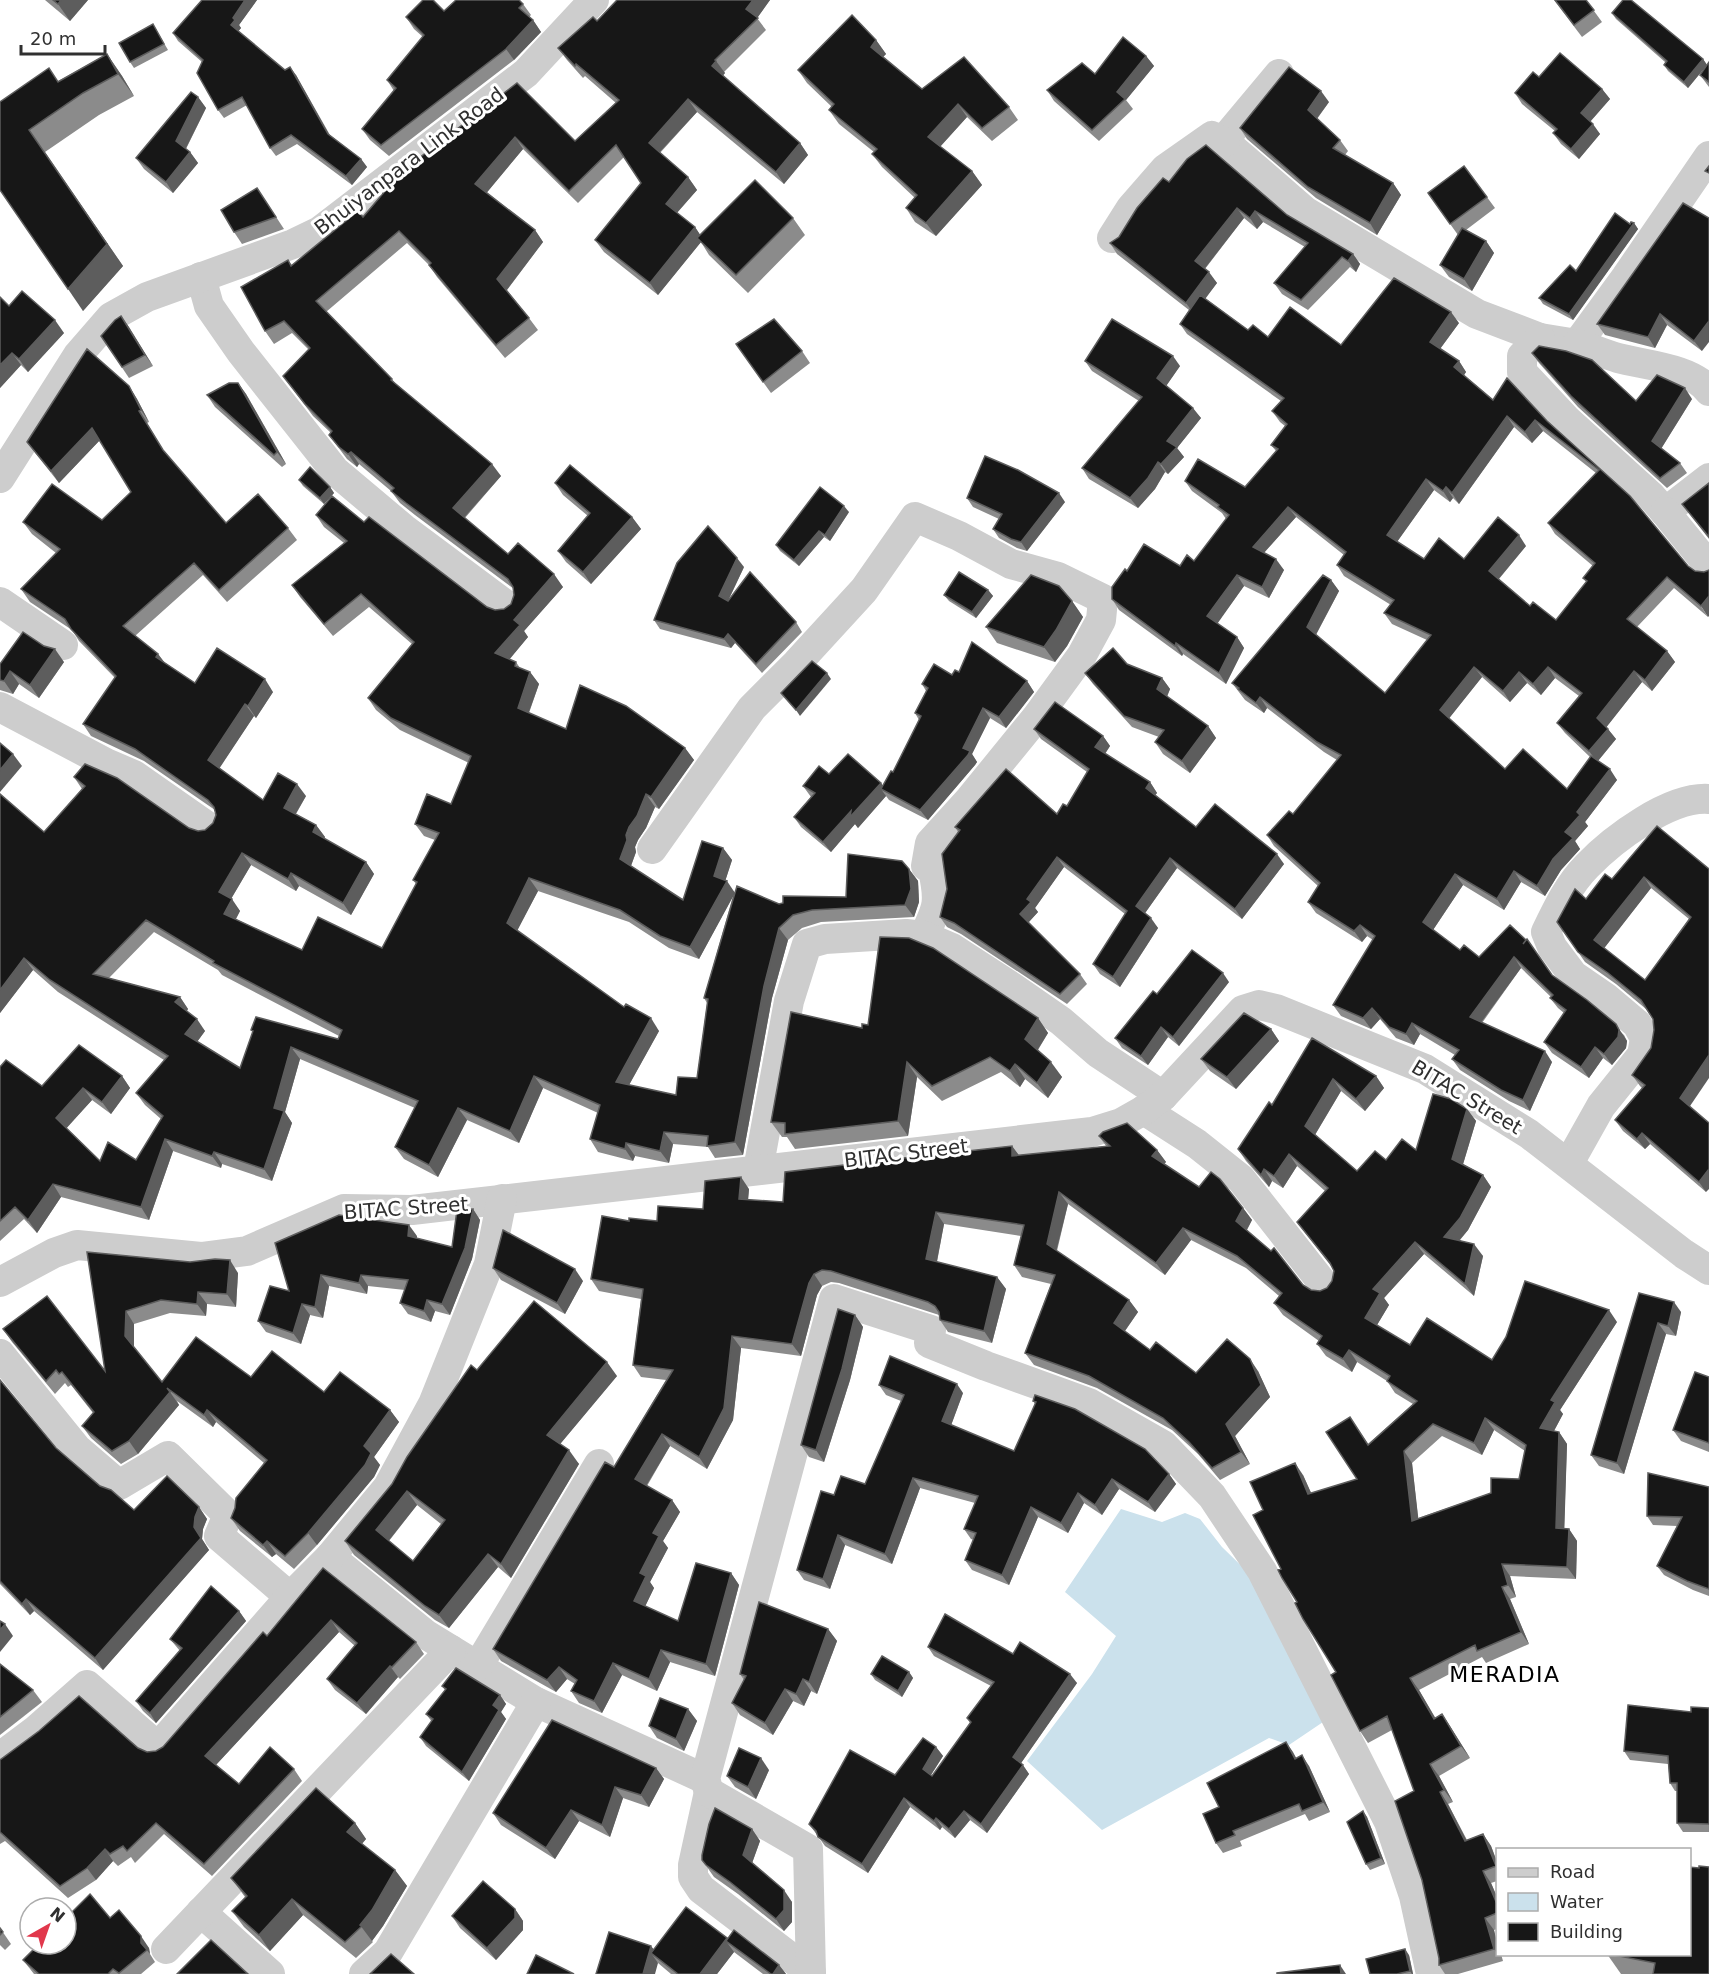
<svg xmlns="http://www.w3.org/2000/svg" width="1709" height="1974" viewBox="0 0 1709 1974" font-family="'DejaVu Sans',sans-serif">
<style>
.water{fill:#cbe1ec}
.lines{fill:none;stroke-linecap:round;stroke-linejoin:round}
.street{stroke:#cdcdcd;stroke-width:30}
.wall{fill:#8b8b8b;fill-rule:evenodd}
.shaded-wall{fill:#5d5d5d}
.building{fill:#171717;stroke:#5d5d5d;stroke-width:1.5;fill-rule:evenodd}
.labels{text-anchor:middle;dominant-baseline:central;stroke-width:6;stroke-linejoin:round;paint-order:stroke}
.street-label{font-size:20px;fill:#303030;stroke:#fff}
.quarter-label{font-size:22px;letter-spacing:1.5px;fill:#000;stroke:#fff}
</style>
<rect width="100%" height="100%" fill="#fff"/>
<!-- water -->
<path class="water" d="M 1121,1509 L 1162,1522 L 1185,1513 L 1200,1519 L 1222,1547 L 1258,1582 L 1326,1720 L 1289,1745 L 1269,1738 L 1102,1830 L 1027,1761 L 1092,1674 L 1116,1636 L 1065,1592 Z"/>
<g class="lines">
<!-- street -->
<g class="street">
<path d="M 1279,74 L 1228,135 L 1225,142 L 1306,212 L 1477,314 L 1540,338 L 1577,344 L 1626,277 L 1709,156"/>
<path d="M 1112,238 L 1131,208 L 1165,169 L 1212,136 L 1225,142"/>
<path d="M 201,277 L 209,306 L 241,352 L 335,471 L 404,529 L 506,605"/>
<path d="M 1540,338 L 1522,356 L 1522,372 L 1566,419 L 1650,495 L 1665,512 L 1709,478"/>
<path d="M 1577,344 C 1591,348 1604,354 1618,358 C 1644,365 1692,368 1709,391"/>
<path d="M 0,478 L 78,355 L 111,317 L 147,297 L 293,244 L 320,231 L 526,73 L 594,0"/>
<path d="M 1665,512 L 1709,566"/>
<path d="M 0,602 L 63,645"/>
<path d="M 0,707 L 106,763 L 134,775 L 207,826"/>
<path d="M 652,849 L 752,708 L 797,663 L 864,590 L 915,517 L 959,536 L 1011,564 L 1058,577 L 1103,599 L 1101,620 L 1082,655 L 1036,718 L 970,799 L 930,843 L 926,866 L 933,870 C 940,902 938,907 924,936"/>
<path d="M 1144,1110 L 1197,1144 L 1241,1179 L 1325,1286"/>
<path d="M 1569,1163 L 1601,1106 L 1642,1055 L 1645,1038 L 1637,1024 L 1605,997 L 1573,975 L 1552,947 L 1546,932 C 1557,909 1569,884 1587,866 C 1613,839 1670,796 1709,799"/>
<path d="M 758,1170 L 789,1001 L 807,944 L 825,939 L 906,934 L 924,936 L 952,948 L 1012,987 L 1061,1021 L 1098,1053 L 1163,1096"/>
<path d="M 0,1282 L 54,1253 L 77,1245 L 201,1257 L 247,1251 L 344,1209 L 412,1210 L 1092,1132 L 1121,1123 L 1144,1110 L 1163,1096 L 1243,1010 L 1259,1005 L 1276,1009 L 1425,1069 L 1529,1134 L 1684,1254 L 1709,1270"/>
<path d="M 0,1354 L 77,1449 L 119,1485 L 168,1456 L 228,1515 L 219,1536 L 290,1597"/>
<path d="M 330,1557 L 425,1634 L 536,1702 L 705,1779"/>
<path d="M 478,1666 L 599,1464"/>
<path d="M 0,1757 L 36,1730 L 87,1685 L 158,1747 L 290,1597 L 330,1557 L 388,1487 L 433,1404 L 489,1264 L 502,1199"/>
<path d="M 709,1792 L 693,1865 L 693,1877 L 701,1889 L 811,1973"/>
<path d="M 201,1912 L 270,1974"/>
<path d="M 166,1949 L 451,1650"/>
<path d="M 364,1974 L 388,1952 L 536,1702"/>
<path d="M 811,1974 L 808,1849 L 709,1792 L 705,1779 L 834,1299 L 931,1330 L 929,1343 L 986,1366 L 1089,1403 L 1163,1445 L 1212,1496 L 1262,1571 L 1389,1822 L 1414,1896 L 1431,1974"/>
</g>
</g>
<!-- wall -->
<g class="wall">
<path d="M 45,0 L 88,0 L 70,21 Z"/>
<path d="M 202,0 L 257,0 L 239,25 L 241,28 L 238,31 L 285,70 L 296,75 L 330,135 L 361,159 L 367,167 L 352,185 L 297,144 L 276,156 L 270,148 L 247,105 L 224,118 L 218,110 L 202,62 L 178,41 L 173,33 Z"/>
<path d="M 617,0 L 770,0 L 757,18 L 766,30 L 724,72 L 725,73 L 723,76 L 800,143 L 808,155 L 784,184 L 697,112 L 660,153 L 688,177 L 697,190 L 677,213 L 695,227 L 700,235 L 793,218 L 805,235 L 748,293 L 709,255 L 701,242 L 658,295 L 604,252 L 595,240 L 641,183 L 624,157 L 578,203 L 523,149 L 487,192 L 535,230 L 543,242 L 507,290 L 529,318 L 538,330 L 505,358 L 437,277 L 429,265 L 407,243 L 326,312 L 392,379 L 395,383 L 501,476 L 465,518 L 508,554 L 563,587 L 524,631 L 528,637 L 509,659 L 516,662 L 520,668 L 530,672 L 539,684 L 529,713 L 566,729 L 685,748 L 694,760 L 659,809 L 655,807 L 646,828 L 638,840 L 635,847 L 636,852 L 631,866 L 683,900 L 723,848 L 732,860 L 725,881 L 735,893 L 779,904 L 846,897 L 909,869 L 918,881 L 919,902 L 914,917 L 821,922 L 802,928 L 788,940 L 772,998 L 743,1155 L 715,1158 L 708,1147 L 673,1144 L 669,1163 L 635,1156 L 633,1161 L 598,1152 L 590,1139 L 598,1113 L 543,1088 L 519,1143 L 467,1120 L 438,1177 L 404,1159 L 395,1147 L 415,1108 L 300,1059 L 285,1112 L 292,1123 L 272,1181 L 222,1164 L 221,1168 L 173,1151 L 149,1220 L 61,1197 L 37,1233 L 24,1219 L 0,1241 L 0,1067 L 42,1086 L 122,1076 L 130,1088 L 111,1114 L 92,1100 L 66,1128 L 100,1161 L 136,1160 L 161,1119 L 145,1105 L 136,1093 L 164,1060 L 58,992 L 33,970 L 0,1013 L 0,794 L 44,832 L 82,789 L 74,777 L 189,828 L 198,831 L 205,830 L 213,823 L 216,815 L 215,810 L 144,761 L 91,736 L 83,724 L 115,678 L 79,641 L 72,630 L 30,602 L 21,589 L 56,553 L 32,534 L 23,522 L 102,520 L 131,492 L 100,440 L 59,483 L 36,454 L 27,442 L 129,386 L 137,399 L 149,422 L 147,423 L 166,455 L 226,523 L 288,528 L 297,540 L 227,602 L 203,575 L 135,636 L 158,654 L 165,663 L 195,683 L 273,692 L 256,718 L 254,716 L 219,768 L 263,800 L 306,796 L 296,814 L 316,825 L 325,837 L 324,839 L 366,862 L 374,874 L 351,915 L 299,886 L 296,891 L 251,865 L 231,899 L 240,911 L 236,919 L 302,950 L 382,948 L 416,884 L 413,880 L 435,840 L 424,836 L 415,824 L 451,804 L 469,763 L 400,730 L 376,710 L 368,698 L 412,644 L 369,607 L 333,636 L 300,597 L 292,585 L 344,543 L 324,527 L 316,515 L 364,522 L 487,607 L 495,610 L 504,609 L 511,604 L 514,595 L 514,589 L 415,515 L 400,503 L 391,491 L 359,464 L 357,467 L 347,459 L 329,435 L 331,433 L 313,416 L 283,376 L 309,350 L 292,333 L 274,344 L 265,331 L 288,260 L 292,265 L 363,217 L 517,83 L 575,141 L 616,103 L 585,76 L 583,78 L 567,60 L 558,48 L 597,21 ZM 538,891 L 629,922 L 669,948 L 699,959 L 733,896 L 704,998 L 707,1003 L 697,1078 L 676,1095 L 629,1085 L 659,1031 L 624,1007 L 517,930 ZM 154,932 L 218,970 L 222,975 L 339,1036 L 338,1039 L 251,1030 L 253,1032 L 240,1068 L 197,1042 L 205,1031 L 187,1011 L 188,1009 L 180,997 L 109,978 Z"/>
<path d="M 1554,0 L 1586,0 L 1602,22 L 1582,37 Z"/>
<path d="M 523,4 L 531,15 L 529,17 L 533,20 L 541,32 L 514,60 L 389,156 L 370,140 L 362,129 L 394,91 L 387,80 L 423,37 L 414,29 L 406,17 L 444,11 Z"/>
<path d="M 1612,13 L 1703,59 L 1707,65 L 1709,62 L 1709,87 L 1700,75 L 1706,66 L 1688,88 L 1668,71 L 1664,65 L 1665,62 L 1616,19 Z"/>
<path d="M 153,24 L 168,50 L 134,68 L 130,62 Z"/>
<path d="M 876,40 L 886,54 L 883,57 L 922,89 L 1009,107 L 1018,120 L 992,141 L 967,117 L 940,147 L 972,171 L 982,185 L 936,236 L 915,222 L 906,208 L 915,198 L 882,167 L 872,154 L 874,152 L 839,124 L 829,110 L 832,107 L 807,83 L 798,70 Z"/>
<path d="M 107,54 L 122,76 L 134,96 L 99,115 L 45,152 L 123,266 L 83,311 L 0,102 L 58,81 Z"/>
<path d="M 1146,56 L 1154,66 L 1126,100 L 1133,109 L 1099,141 L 1054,101 L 1047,90 Z"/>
<path d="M 1539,77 L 1602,89 L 1610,99 L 1590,122 L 1600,134 L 1579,159 L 1561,144 L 1553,133 L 1555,131 L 1522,104 L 1515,93 Z"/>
<path d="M 198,97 L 206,108 L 186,149 L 190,152 L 198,163 L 173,193 L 144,169 L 136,158 Z"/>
<path d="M 1329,102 L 1317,119 L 1340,140 L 1348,151 L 1345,155 L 1393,183 L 1401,195 L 1377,235 L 1316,198 L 1247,139 L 1240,128 Z"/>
<path d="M 1464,166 L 1495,208 L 1466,230 L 1486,241 L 1494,253 L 1472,291 L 1449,277 L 1440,265 L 1458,235 L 1428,193 Z"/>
<path d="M 1169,182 L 1287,215 L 1353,254 L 1360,264 L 1356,272 L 1350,267 L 1308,310 L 1282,294 L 1274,283 L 1305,247 L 1263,222 L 1257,229 L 1244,218 L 1205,269 L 1217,283 L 1205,298 L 1248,330 L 1268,337 L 1341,345 L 1459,323 L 1440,349 L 1459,361 L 1466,372 L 1464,375 L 1493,400 L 1547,421 L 1630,496 L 1708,617 L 1674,588 L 1637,627 L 1667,651 L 1675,662 L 1652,691 L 1642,682 L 1606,727 L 1616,739 L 1598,761 L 1617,780 L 1585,822 L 1588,826 L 1575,841 L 1580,849 L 1561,870 L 1545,896 L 1521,882 L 1504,910 L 1463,885 L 1433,930 L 1460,950 L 1479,957 L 1510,925 L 1552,975 L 1624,1035 L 1627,1041 L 1626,1048 L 1612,1065 L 1603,1058 L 1589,1078 L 1552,1053 L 1544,1042 L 1564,1013 L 1558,1008 L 1550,998 L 1551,997 L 1521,968 L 1482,1023 L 1552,1062 L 1530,1111 L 1509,1101 L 1460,1070 L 1452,1059 L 1455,1055 L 1420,1034 L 1414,1045 L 1396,1038 L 1380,1019 L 1371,1029 L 1341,1016 L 1333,1005 L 1373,940 L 1367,936 L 1362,942 L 1316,913 L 1308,902 L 1318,886 L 1274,846 L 1267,835 L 1293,814 L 1337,760 L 1324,752 L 1267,708 L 1264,713 L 1245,700 L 1232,683 L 1331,580 L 1339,591 L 1316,635 L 1385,693 L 1427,640 L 1392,624 L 1384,613 L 1391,605 L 1344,576 L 1337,565 L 1344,555 L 1296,517 L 1264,553 L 1284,570 L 1269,598 L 1244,586 L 1217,623 L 1237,637 L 1244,648 L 1226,684 L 1183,654 L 1182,656 L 1119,610 L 1112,599 L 1127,571 L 1180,566 L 1194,561 L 1226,519 L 1222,513 L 1192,491 L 1185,481 L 1245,487 L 1276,451 L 1271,445 L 1285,426 L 1280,422 L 1272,411 L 1281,401 L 1187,334 L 1180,324 L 1189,310 L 1117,254 L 1110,243 L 1119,237 ZM 1514,427 L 1532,443 L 1543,431 L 1596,473 L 1548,523 L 1555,534 L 1593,566 L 1583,578 L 1586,582 L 1556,620 L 1530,606 L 1499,579 L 1526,546 L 1464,559 L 1424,559 L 1397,542 L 1434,490 L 1450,502 L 1453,498 L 1459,504 ZM 1482,677 L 1510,702 L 1527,683 L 1541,695 L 1555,678 L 1579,696 L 1557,723 L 1565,733 L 1590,757 L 1567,789 L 1505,769 L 1449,718 Z"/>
<path d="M 257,188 L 284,229 L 242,244 L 234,232 Z"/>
<path d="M 1709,218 L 1702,351 L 1667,325 L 1655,348 L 1605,335 L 1597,324 Z"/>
<path d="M 1634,223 L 1638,229 L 1573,320 L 1543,304 L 1539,298 L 1576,271 L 1630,224 Z"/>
<path d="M 9,306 L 64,333 L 28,372 L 21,365 L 0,388 Z"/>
<path d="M 121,316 L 153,366 L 129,378 L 101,336 Z"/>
<path d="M 736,344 L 802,351 L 810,363 L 771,393 Z"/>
<path d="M 1532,353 L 1636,401 L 1692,399 L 1661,449 L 1680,463 L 1687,473 L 1667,488 L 1578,407 L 1539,363 Z"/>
<path d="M 1085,361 L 1180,366 L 1166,386 L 1201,418 L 1177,448 L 1184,457 L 1168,474 L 1165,472 L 1155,489 L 1138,508 L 1089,479 L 1082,468 L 1139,401 L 1092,371 Z"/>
<path d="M 238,383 L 246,394 L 286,464 L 282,467 L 215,407 L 207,395 Z"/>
<path d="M 299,480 L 330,487 L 334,493 L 324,504 L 303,486 Z"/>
<path d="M 555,483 L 632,517 L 641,529 L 591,584 L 566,562 L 558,551 L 588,516 L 563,495 Z"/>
<path d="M 1709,483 L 1709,539 L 1682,504 Z"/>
<path d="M 967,498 L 1065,502 L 1027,551 L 1017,548 L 999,538 L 993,529 L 999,519 L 973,507 Z"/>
<path d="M 849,512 L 830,541 L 824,537 L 799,566 L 780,551 L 776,545 Z"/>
<path d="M 744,567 L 728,601 L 796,622 L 802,632 L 762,673 L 735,643 L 731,648 L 660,629 L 654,620 Z"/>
<path d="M 988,590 L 993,596 L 976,618 L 949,601 L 944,595 Z"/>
<path d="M 1072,601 L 1083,617 L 1067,646 L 1055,662 L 997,643 L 986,627 Z"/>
<path d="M 64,662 L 39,698 L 19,684 L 13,694 L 0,690 L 0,664 Z"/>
<path d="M 1127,664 L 1162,678 L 1170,689 L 1167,697 L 1208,726 L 1216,738 L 1190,773 L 1163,754 L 1155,742 L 1159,737 L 1132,727 L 1093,684 L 1085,673 Z"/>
<path d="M 959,672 L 1027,681 L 1034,692 L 1006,728 L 990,718 L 972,754 L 977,762 L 975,765 L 928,820 L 889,800 L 886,796 L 858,828 L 855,824 L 831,852 L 801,827 L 794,817 L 811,797 L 803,786 L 829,774 L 881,783 L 883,786 L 893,772 L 919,720 L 915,713 L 926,691 L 922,684 Z"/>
<path d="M 1034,729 L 1103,736 L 1110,746 L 1105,754 L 1150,782 L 1157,793 L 1155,795 L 1196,827 L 1284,864 L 1242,919 L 1177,868 L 1145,913 L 1158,928 L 1120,987 L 1100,974 L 1093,964 L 1125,914 L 1064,867 L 1035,908 L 1038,912 L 1028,923 L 1080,974 L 1087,984 L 1067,1004 L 961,934 L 947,927 L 940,917 L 947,889 L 958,832 L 955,827 L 1057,814 L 1067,806 L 1087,772 L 1041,739 Z"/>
<path d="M 1709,869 L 1690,1107 L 1706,1192 L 1650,1144 L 1645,1149 L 1623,1131 L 1615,1120 L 1642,1088 L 1640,1086 L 1632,1075 L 1651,1048 L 1654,1030 L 1653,1019 L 1646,1009 L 1616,984 L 1585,962 L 1557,922 L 1612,879 ZM 1651,888 L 1689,919 L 1645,980 L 1604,948 Z"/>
<path d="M 1229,982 L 1179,1046 L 1168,1037 L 1148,1065 L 1122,1048 L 1115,1038 L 1157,994 Z"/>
<path d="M 1038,1018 L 1048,1033 L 1038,1050 L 1062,1077 L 1048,1098 L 1025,1079 L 1020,1087 L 1001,1072 L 942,1101 L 917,1077 L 908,1136 L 795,1149 L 787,1137 L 782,1137 L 771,1122 L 862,1028 L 868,1025 Z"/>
<path d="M 1271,1029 L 1279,1041 L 1236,1089 L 1210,1071 L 1201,1059 Z"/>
<path d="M 1312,1038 L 1376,1076 L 1384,1088 L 1365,1111 L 1341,1091 L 1315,1135 L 1357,1171 L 1416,1150 L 1467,1109 L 1476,1121 L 1463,1164 L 1483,1175 L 1491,1187 L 1468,1230 L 1460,1240 L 1483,1256 L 1474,1296 L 1424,1254 L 1384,1298 L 1389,1305 L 1377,1325 L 1410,1345 L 1492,1360 L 1617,1322 L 1560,1410 L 1563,1414 L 1554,1431 L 1559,1432 L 1567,1444 L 1564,1529 L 1569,1529 L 1577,1541 L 1576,1579 L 1510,1576 L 1516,1597 L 1510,1599 L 1529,1644 L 1486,1663 L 1482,1657 L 1419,1690 L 1435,1718 L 1442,1714 L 1470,1758 L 1439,1776 L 1453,1802 L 1448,1804 L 1467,1840 L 1483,1834 L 1491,1846 L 1497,1862 L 1497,1881 L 1491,1883 L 1497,1897 L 1497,1929 L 1494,1930 L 1497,1943 L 1497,1954 L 1501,1954 L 1503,1961 L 1458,1974 L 1445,1974 L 1439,1965 L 1439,1958 L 1414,1791 L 1392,1730 L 1368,1743 L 1360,1731 L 1336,1672 L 1297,1602 L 1281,1569 L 1263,1510 L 1303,1475 L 1311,1493 L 1357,1479 L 1350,1417 L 1368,1444 L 1413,1404 L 1395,1393 L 1387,1381 L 1357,1362 L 1352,1372 L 1326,1356 L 1317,1344 L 1319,1341 L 1283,1315 L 1274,1303 L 1279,1296 L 1246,1268 L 1191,1240 L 1165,1275 L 1068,1204 L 1057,1251 L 1129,1300 L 1138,1312 L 1125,1331 L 1150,1350 L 1196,1373 L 1258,1371 L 1270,1397 L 1235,1436 L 1250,1464 L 1220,1480 L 1198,1454 L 1172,1430 L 1097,1388 L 1034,1365 L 1025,1353 L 1051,1284 L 1022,1277 L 1014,1265 L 1021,1236 L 944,1224 L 937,1262 L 997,1277 L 1006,1289 L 992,1343 L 948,1332 L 940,1320 L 939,1315 L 936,1314 L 839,1283 L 831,1282 L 822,1286 L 817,1295 L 801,1356 L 741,1348 L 733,1420 L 707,1469 L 670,1446 L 647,1486 L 672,1500 L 680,1512 L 663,1541 L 668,1548 L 650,1582 L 654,1588 L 645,1606 L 678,1621 L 731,1573 L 739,1585 L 715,1676 L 670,1662 L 657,1691 L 622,1675 L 602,1713 L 579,1703 L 571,1691 L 575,1684 L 567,1679 L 556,1692 L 501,1661 L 493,1649 L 614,1467 L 666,1380 L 641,1377 L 633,1365 L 641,1299 L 599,1291 L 591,1279 L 629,1221 L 657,1221 L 703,1209 L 749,1189 L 748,1200 L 783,1202 L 959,1156 L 1012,1146 L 1019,1156 L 1106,1146 L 1099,1136 L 1157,1150 L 1166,1162 L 1164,1164 L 1199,1187 L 1243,1208 L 1252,1220 L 1247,1230 L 1303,1285 L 1311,1290 L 1320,1291 L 1327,1288 L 1332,1281 L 1334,1271 L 1331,1266 L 1297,1222 L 1325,1191 L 1297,1166 L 1283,1188 L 1272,1181 L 1269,1187 L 1246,1161 L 1238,1149 L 1272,1105 ZM 1494,1430 L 1525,1451 L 1519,1479 L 1491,1493 L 1418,1518 L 1412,1463 L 1442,1436 L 1482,1455 Z"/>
<path d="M 473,1209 L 480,1220 L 472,1259 L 450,1315 L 435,1311 L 431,1322 L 408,1314 L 400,1303 L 405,1290 L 368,1286 L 367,1294 L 329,1286 L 323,1318 L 310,1315 L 301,1344 L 266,1332 L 258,1321 L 289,1291 L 275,1243 L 417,1236 L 417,1238 L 452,1247 Z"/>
<path d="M 87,1252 L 238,1273 L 236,1307 L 207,1304 L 206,1316 L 170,1313 L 134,1324 L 134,1347 L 162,1382 L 251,1377 L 324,1392 L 390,1410 L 399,1422 L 374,1457 L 380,1465 L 374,1477 L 317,1545 L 294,1569 L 276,1554 L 272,1557 L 240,1531 L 231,1518 L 264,1463 L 216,1422 L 213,1427 L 177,1401 L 179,1405 L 138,1454 L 121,1464 L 91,1438 L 82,1426 L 93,1413 L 71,1385 L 68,1387 L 65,1383 L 55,1394 L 12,1342 L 3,1329 L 105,1371 Z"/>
<path d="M 493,1268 L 583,1281 L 565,1314 L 501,1280 Z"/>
<path d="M 1639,1293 L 1681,1312 L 1676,1336 L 1666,1334 L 1624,1474 L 1599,1466 L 1591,1455 Z"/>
<path d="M 855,1315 L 863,1327 L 850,1380 L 824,1462 L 809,1457 L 801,1445 Z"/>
<path d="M 477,1370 L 617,1376 L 560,1444 L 579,1464 L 511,1578 L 498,1567 L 449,1628 L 435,1620 L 354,1555 L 345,1541 L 392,1484 ZM 417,1505 L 441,1524 L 413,1561 L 389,1541 Z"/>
<path d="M 1709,1377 L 1709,1452 L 1681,1441 L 1673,1430 Z"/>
<path d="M 0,1380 L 56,1448 L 100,1486 L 134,1510 L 199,1507 L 207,1519 L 203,1529 L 202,1539 L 209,1550 L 103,1670 L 34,1611 L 30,1615 L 0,1584 Z"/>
<path d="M 879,1385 L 963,1393 L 951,1425 L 1014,1451 L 1035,1404 L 1033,1401 L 1169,1474 L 1176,1484 L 1155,1512 L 1119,1489 L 1102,1515 L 1084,1503 L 1068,1533 L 1038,1517 L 1009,1585 L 972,1570 L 965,1560 L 974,1540 L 971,1539 L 964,1529 L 975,1503 L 920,1488 L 892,1564 L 845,1545 L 830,1589 L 804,1580 L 797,1570 L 834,1495 L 865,1484 L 901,1401 L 886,1395 Z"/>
<path d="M 1709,1487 L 1709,1596 L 1693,1590 L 1664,1575 L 1657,1566 L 1677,1526 L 1653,1525 L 1647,1516 Z"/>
<path d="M 323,1568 L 416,1642 L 424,1654 L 400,1679 L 398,1677 L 366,1714 L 335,1690 L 327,1679 L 355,1646 L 339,1632 L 216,1765 L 239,1784 L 294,1769 L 302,1781 L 212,1876 L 164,1834 L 135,1863 L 131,1857 L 118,1866 L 113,1861 L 96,1880 L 68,1898 L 5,1841 L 0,1844 L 0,1760 L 138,1748 L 147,1752 L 156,1751 L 163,1747 L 267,1636 Z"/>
<path d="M 239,1611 L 246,1621 L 156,1723 L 143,1711 L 136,1701 L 180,1651 L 170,1639 Z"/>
<path d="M 828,1629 L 837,1641 L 817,1694 L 811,1691 L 804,1706 L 793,1701 L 773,1735 L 740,1715 L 732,1703 L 744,1680 L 740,1674 Z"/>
<path d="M 928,1647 L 1013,1654 L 1077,1683 L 1021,1763 L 1029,1774 L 987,1833 L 970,1820 L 955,1838 L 942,1827 L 940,1830 L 910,1807 L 868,1873 L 825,1846 L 809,1824 L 895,1775 L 936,1747 L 943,1756 L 931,1775 L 932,1776 L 970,1723 L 967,1718 L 991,1686 L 934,1656 Z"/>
<path d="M 0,1664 L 33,1690 L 42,1702 L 0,1735 Z"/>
<path d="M 909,1672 L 913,1678 L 902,1697 L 875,1680 L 871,1674 Z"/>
<path d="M 442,1686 L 500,1695 L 506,1704 L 501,1712 L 506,1719 L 469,1781 L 426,1746 L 420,1737 L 432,1722 L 426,1714 L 445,1690 Z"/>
<path d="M 1709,1708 L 1709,1832 L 1683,1832 L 1677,1823 L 1677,1791 L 1675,1791 L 1670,1783 L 1668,1764 L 1630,1760 L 1624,1751 L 1691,1712 Z"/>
<path d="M 688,1709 L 697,1721 L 684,1751 L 657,1738 L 649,1726 Z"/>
<path d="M 1286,1742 L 1296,1758 L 1309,1766 L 1330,1812 L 1309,1821 L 1305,1814 L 1240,1841 L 1242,1846 L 1223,1853 L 1216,1843 L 1219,1807 Z"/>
<path d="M 656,1768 L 664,1779 L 649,1807 L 623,1798 L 610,1837 L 579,1821 L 555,1859 L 501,1825 L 493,1813 Z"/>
<path d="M 769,1770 L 756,1799 L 735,1787 L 727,1776 Z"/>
<path d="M 1363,1811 L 1367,1817 L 1385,1864 L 1370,1870 L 1366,1864 Z"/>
<path d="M 355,1823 L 366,1839 L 362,1844 L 395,1870 L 407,1886 L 383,1926 L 372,1941 L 373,1942 L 356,1958 L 303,1915 L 270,1951 L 244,1927 L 232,1911 L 245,1897 L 231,1878 Z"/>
<path d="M 752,1829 L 760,1841 L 752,1863 L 792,1902 L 792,1922 L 784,1931 L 738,1894 L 714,1877 L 702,1860 Z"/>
<path d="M 1699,1868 L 1709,1974 L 1621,1974 L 1607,1954 Z"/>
<path d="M 515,1909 L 523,1921 L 523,1930 L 496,1960 L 460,1928 L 452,1916 Z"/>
<path d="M 110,1918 L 149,1948 L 150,1954 L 155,1962 L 141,1974 L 34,1974 L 23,1960 Z"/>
<path d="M 0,1928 L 11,1944 L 5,1950 L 0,1945 Z"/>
<path d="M 609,1932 L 654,1949 L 728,1939 L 779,1965 L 786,1974 L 763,1974 L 734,1952 L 717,1974 L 671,1974 L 658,1963 Z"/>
<path d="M 1409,1955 L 1413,1974 L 1370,1974 Z"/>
</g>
<!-- shaded-wall -->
<g class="shaded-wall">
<path d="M 61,0 L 88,0 L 70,21 L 58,4 Z"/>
<path d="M 245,0 L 257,0 L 239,25 L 241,28 L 237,33 L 231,25 L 233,18 Z"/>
<path d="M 753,0 L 770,0 L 755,21 L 746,9 Z"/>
<path d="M 533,20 L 541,32 L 514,60 L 506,49 Z"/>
<path d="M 876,40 L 886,54 L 880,60 L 871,47 Z"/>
<path d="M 107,54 L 122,76 L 134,96 L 118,74 Z"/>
<path d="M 1146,56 L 1154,66 L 1126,100 L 1117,92 Z"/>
<path d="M 1703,59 L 1707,65 L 1688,88 L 1684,82 Z"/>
<path d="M 716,61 L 725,73 L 720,78 L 712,66 Z"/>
<path d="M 290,67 L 296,75 L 333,142 L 328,134 Z"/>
<path d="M 1602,89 L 1610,99 L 1588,124 L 1581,113 Z"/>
<path d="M 1321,91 L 1329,102 L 1315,121 L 1308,110 Z"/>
<path d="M 198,97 L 206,108 L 184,152 L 176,141 Z"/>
<path d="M 688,99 L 697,112 L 657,155 L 649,143 Z"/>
<path d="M 958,104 L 967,117 L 937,150 L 928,137 Z"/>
<path d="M 1593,124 L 1600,134 L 1579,159 L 1571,149 Z"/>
<path d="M 29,130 L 123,266 L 83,311 L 68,289 Z"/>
<path d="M 515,137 L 523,149 L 484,196 L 475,184 Z"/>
<path d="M 800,143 L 808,155 L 784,184 L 776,172 Z"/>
<path d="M 190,152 L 198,163 L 173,193 L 166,182 Z"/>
<path d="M 361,159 L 367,167 L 352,185 L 346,176 Z"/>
<path d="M 972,171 L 982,185 L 936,236 L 926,223 Z"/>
<path d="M 688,177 L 697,190 L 674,216 L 666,204 Z"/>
<path d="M 1393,183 L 1401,195 L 1377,235 L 1370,223 Z"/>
<path d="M 1237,208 L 1244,218 L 1202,272 L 1195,261 Z"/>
<path d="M 1255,211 L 1263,222 L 1257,229 L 1250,218 Z"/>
<path d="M 1634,223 L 1638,229 L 1573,320 L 1569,314 Z"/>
<path d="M 695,227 L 703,239 L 697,238 L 701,242 L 658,295 L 650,283 Z"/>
<path d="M 535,230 L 543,242 L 506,291 L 497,279 Z"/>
<path d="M 1486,241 L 1494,253 L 1472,291 L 1464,279 Z"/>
<path d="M 1353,254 L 1360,264 L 1356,272 L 1348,261 Z"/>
<path d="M 1209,272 L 1217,283 L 1194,314 L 1186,303 Z"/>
<path d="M 1451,312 L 1459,323 L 1437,353 L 1430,342 Z"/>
<path d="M 1660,314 L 1667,325 L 1655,348 L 1648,337 Z"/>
<path d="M 121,316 L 129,327 L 153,366 L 145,355 Z"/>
<path d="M 55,320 L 64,333 L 28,372 L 19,359 Z"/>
<path d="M 1709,321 L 1709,342 L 1702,351 L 1694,341 Z"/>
<path d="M 12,353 L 21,365 L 0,388 L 0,365 Z"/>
<path d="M 1173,356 L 1180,366 L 1164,389 L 1157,378 Z"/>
<path d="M 1459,361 L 1466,372 L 1462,378 L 1454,367 Z"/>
<path d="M 238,383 L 246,394 L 286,464 L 277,452 Z"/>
<path d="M 129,386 L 137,399 L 149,422 L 141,410 Z"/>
<path d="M 1685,388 L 1692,399 L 1659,452 L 1652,441 Z"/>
<path d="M 1193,408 L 1201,418 L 1177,448 L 1184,457 L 1168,474 L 1161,464 L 1167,441 Z"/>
<path d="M 1507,416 L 1514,427 L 1459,504 L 1452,493 Z"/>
<path d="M 1535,420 L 1543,431 L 1532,443 L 1525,432 Z"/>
<path d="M 92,428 L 100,440 L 59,483 L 51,471 Z"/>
<path d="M 351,452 L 359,464 L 357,467 L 348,454 Z"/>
<path d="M 1158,462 L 1165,472 L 1155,489 L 1138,508 L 1130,498 Z"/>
<path d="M 492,464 L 501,476 L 462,520 L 453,508 Z"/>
<path d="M 1426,479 L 1434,490 L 1394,546 L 1387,535 Z"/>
<path d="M 330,487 L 334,493 L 324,504 L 320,498 Z"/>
<path d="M 1446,487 L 1453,498 L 1450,502 L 1443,491 Z"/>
<path d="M 1059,493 L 1065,502 L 1027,551 L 1021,542 Z"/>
<path d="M 844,506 L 849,512 L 830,541 L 825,535 Z"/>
<path d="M 1288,507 L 1296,517 L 1260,557 L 1253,547 Z"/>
<path d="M 632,517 L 641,529 L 591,584 L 583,572 Z"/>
<path d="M 819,531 L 824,537 L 799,566 L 794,560 Z"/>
<path d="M 1519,535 L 1526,546 L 1496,582 L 1489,571 Z"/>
<path d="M 737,558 L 744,567 L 726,605 L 719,596 Z"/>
<path d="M 1276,559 L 1284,570 L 1269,598 L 1262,587 Z"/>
<path d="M 554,574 L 563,587 L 524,631 L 528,637 L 504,666 L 495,653 L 514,620 Z"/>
<path d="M 1237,575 L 1244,586 L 1215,627 L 1207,616 Z"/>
<path d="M 1331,580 L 1339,591 L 1314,638 L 1307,627 Z"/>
<path d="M 988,590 L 993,596 L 976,618 L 972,612 Z"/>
<path d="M 1709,596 L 1709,616 L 1708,617 L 1701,606 Z"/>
<path d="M 1072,601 L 1083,617 L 1067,646 L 1055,662 L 1044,647 Z"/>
<path d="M 728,634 L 735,643 L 731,648 L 724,639 Z"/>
<path d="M 1237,637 L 1244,648 L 1226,684 L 1219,673 Z"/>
<path d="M 1176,643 L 1183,654 L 1182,656 L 1175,646 Z"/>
<path d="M 55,649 L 64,662 L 39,698 L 30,685 Z"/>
<path d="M 1667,651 L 1675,662 L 1652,691 L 1645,680 Z"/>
<path d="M 158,654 L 167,666 L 156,657 Z"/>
<path d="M 1474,667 L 1482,677 L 1447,721 L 1440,710 Z"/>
<path d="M 1548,667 L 1555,678 L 1541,695 L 1533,684 Z"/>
<path d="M 10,671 L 19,684 L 13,694 L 4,681 Z"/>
<path d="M 1634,671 L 1642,682 L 1605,729 L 1597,718 Z"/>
<path d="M 530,672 L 539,684 L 526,720 L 518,708 Z"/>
<path d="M 1519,672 L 1527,683 L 1510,702 L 1503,691 Z"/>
<path d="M 827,673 L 831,679 L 800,716 L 796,710 Z"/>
<path d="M 1162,678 L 1170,689 L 1165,701 L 1157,689 Z"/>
<path d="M 265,679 L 273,692 L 256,718 L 248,706 Z"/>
<path d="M 1027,681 L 1034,692 L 1006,728 L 999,717 Z"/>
<path d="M 1260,697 L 1267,708 L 1264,713 L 1256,703 Z"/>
<path d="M 245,704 L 254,716 L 217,772 L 208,760 Z"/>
<path d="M 983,708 L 990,718 L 972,754 L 977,762 L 975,765 L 928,820 L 920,810 L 963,748 Z"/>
<path d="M 1208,726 L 1216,738 L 1190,773 L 1182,761 Z"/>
<path d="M 1608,729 L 1616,739 L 1597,762 L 1589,751 Z"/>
<path d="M 1103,736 L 1110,746 L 1102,758 L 1095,747 Z"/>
<path d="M 685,748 L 694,760 L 659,809 L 651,797 Z"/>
<path d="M 13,754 L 22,766 L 0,792 L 0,770 Z"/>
<path d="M 1610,769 L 1617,780 L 1585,822 L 1588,826 L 1575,841 L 1580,849 L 1561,870 L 1545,896 L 1537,886 L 1565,832 L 1577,812 Z"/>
<path d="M 1150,782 L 1157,793 L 1153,798 L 1146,788 Z"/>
<path d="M 881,783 L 888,793 L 881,789 L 886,796 L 858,828 L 855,824 L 831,852 L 823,842 L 851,811 Z"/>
<path d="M 297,784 L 306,796 L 292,820 L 284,808 Z"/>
<path d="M 646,794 L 655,807 L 646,828 L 638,840 L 635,847 L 636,852 L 629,871 L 620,859 L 629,827 Z"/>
<path d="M 316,825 L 325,837 L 321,844 L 313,832 Z"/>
<path d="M 723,848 L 732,860 L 723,888 L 714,876 Z"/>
<path d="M 242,853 L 251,865 L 228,904 L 219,892 Z"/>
<path d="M 1277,854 L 1284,864 L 1242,919 L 1235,909 Z"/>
<path d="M 1057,857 L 1064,867 L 1035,908 L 1038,912 L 1027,924 L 1020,914 L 1027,899 Z"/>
<path d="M 1170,858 L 1177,868 L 1143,916 L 1136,906 Z"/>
<path d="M 366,862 L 374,874 L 351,915 L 343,903 Z"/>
<path d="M 909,869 L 918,881 L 919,902 L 914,917 L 905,905 Z"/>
<path d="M 1514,871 L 1521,882 L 1504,910 L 1497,899 Z"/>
<path d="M 291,873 L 299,886 L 296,891 L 288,879 Z"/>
<path d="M 1455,874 L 1463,885 L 1431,933 L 1423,922 Z"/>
<path d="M 1644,877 L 1651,888 L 1602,951 L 1594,940 Z"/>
<path d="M 529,878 L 538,891 L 515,935 L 507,923 Z"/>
<path d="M 727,881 L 735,893 L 699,959 L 690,947 Z"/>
<path d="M 232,899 L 240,911 L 232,926 L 224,914 Z"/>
<path d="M 1151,918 L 1158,928 L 1120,987 L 1113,977 Z"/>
<path d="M 1360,925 L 1367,936 L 1362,942 L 1354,931 Z"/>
<path d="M 779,928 L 788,940 L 772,998 L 743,1155 L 735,1142 L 764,986 Z"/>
<path d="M 1514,957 L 1521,968 L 1477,1028 L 1470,1017 Z"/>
<path d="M 24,958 L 33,970 L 0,1013 L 0,990 Z"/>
<path d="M 1223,973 L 1229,982 L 1179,1046 L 1173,1037 Z"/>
<path d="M 180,997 L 188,1009 L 184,1014 L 175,1002 Z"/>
<path d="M 1372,1008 L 1380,1019 L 1371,1029 L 1363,1018 Z"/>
<path d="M 651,1018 L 659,1031 L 624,1094 L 616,1082 Z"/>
<path d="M 1038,1018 L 1048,1033 L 1035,1054 L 1025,1039 Z"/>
<path d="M 197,1019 L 205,1031 L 194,1046 L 185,1034 Z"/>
<path d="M 1412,1023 L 1420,1034 L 1414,1045 L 1406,1034 Z"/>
<path d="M 1616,1024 L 1627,1041 L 1626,1048 L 1612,1065 L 1604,1054 Z"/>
<path d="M 1161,1027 L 1168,1037 L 1148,1065 L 1141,1056 Z"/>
<path d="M 1271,1029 L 1279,1041 L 1236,1089 L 1227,1077 Z"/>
<path d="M 291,1047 L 300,1059 L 285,1112 L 292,1123 L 272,1181 L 264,1169 L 274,1108 Z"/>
<path d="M 1595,1047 L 1603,1058 L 1589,1078 L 1581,1067 Z"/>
<path d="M 1545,1051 L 1552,1062 L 1530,1111 L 1523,1100 Z"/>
<path d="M 1709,1055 L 1709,1078 L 1688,1109 L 1680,1098 Z"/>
<path d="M 907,1062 L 917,1077 L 908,1136 L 898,1121 Z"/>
<path d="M 1051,1062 L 1062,1077 L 1048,1098 L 1037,1083 Z"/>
<path d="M 1015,1064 L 1025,1079 L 1020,1087 L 1010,1071 Z"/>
<path d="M 122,1076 L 130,1088 L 111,1114 L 102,1102 Z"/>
<path d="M 534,1076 L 543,1088 L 519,1143 L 510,1131 Z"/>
<path d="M 1376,1076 L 1384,1088 L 1365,1111 L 1356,1099 Z"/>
<path d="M 1333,1079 L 1341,1091 L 1313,1138 L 1305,1126 Z"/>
<path d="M 83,1088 L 92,1100 L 64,1131 L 56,1118 Z"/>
<path d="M 458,1108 L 467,1120 L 438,1177 L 429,1165 Z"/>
<path d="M 1467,1109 L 1476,1121 L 1461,1171 L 1452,1159 Z"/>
<path d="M 664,1132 L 673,1144 L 669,1163 L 660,1151 Z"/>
<path d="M 1642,1133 L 1650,1144 L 1645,1149 L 1637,1139 Z"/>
<path d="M 165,1139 L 173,1151 L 149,1220 L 141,1207 Z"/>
<path d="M 626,1143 L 635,1156 L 633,1161 L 625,1149 Z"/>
<path d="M 1012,1146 L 1021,1158 L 1012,1156 Z"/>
<path d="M 1157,1150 L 1166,1162 L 1160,1168 L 1152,1156 Z"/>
<path d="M 214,1152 L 222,1164 L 221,1168 L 212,1156 Z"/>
<path d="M 1289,1154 L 1297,1166 L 1283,1188 L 1274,1176 Z"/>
<path d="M 1264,1169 L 1272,1181 L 1269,1187 L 1261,1175 Z"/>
<path d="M 1709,1169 L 1709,1189 L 1706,1192 L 1699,1182 Z"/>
<path d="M 1483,1175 L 1491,1187 L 1468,1230 L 1452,1249 L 1444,1237 Z"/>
<path d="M 741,1177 L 749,1189 L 747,1211 L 739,1199 Z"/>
<path d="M 53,1184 L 61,1197 L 37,1233 L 28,1220 Z"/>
<path d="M 1059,1192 L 1068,1204 L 1055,1256 L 1047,1244 Z"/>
<path d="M 1243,1208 L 1252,1220 L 1245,1233 L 1236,1221 Z"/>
<path d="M 473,1209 L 480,1220 L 472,1259 L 450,1315 L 442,1304 Z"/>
<path d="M 936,1212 L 944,1224 L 935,1271 L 926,1259 Z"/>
<path d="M 409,1225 L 417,1236 L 416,1247 L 408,1236 Z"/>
<path d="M 1183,1228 L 1191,1240 L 1165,1275 L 1156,1263 Z"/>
<path d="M 1415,1242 L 1424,1254 L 1384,1298 L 1389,1305 L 1374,1330 L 1365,1318 L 1373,1289 Z"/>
<path d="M 1474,1244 L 1483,1256 L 1474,1296 L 1465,1284 Z"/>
<path d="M 230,1260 L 238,1273 L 236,1307 L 227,1294 Z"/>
<path d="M 575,1269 L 583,1281 L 565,1314 L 557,1303 Z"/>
<path d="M 814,1274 L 822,1286 L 817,1295 L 801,1356 L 792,1344 L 809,1283 Z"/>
<path d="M 321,1275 L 329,1286 L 323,1318 L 315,1307 Z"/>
<path d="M 361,1275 L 368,1286 L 367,1294 L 359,1283 Z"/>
<path d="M 997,1277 L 1006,1289 L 992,1343 L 984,1331 Z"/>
<path d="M 198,1292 L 207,1304 L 206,1316 L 197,1304 Z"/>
<path d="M 427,1300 L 435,1311 L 431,1322 L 424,1311 Z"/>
<path d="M 1129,1300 L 1138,1312 L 1122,1335 L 1114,1323 Z"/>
<path d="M 1674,1302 L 1681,1312 L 1676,1336 L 1668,1326 Z"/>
<path d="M 302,1304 L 310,1315 L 301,1344 L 293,1333 Z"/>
<path d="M 1609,1310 L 1617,1322 L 1560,1410 L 1563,1414 L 1549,1440 L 1540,1428 L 1551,1400 Z"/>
<path d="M 126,1311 L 134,1324 L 134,1349 L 125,1336 Z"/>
<path d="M 855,1315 L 863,1327 L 850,1380 L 824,1462 L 816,1450 Z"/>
<path d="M 1658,1323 L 1666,1334 L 1624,1474 L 1617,1463 Z"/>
<path d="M 732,1336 L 741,1348 L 733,1420 L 707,1469 L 699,1457 Z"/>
<path d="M 1349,1350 L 1357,1362 L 1352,1372 L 1343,1359 Z"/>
<path d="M 1250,1359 L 1258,1371 L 1270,1397 L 1235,1436 L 1250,1464 L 1241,1452 L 1226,1424 Z"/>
<path d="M 607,1362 L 617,1376 L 556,1449 L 547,1435 Z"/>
<path d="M 957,1384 L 963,1393 L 949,1431 L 942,1421 Z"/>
<path d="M 170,1392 L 179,1405 L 138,1454 L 129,1441 Z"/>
<path d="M 207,1410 L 216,1422 L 213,1427 L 204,1415 Z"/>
<path d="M 390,1410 L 399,1422 L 374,1457 L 380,1465 L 374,1477 L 317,1545 L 308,1533 L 364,1446 Z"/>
<path d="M 1485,1418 L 1494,1430 L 1482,1455 L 1474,1443 Z"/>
<path d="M 1559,1432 L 1567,1444 L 1564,1540 L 1556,1528 Z"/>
<path d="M 662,1434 L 670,1446 L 643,1491 L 635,1479 Z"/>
<path d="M 569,1450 L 579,1464 L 511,1578 L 501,1564 Z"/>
<path d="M 1404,1451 L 1412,1463 L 1420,1533 L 1412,1521 Z"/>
<path d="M 1295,1463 L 1303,1475 L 1317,1506 L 1308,1494 Z"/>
<path d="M 1169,1474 L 1176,1484 L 1155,1512 L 1148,1502 Z"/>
<path d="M 913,1478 L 920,1488 L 892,1564 L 885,1554 Z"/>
<path d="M 1112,1479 L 1119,1489 L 1102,1515 L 1095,1505 Z"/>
<path d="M 407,1491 L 417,1505 L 386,1544 L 376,1530 Z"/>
<path d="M 1078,1493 L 1084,1503 L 1068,1533 L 1061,1523 Z"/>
<path d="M 672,1500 L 680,1512 L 663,1541 L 668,1548 L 650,1582 L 654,1588 L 642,1613 L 634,1601 L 640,1573 L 653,1533 Z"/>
<path d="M 199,1507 L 207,1519 L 203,1529 L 202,1539 L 209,1550 L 103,1670 L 95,1658 L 194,1527 L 195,1517 Z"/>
<path d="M 1031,1507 L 1038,1517 L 1009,1585 L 1002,1575 Z"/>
<path d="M 1569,1529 L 1577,1541 L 1576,1579 L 1567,1567 Z"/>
<path d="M 838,1535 L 845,1545 L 830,1589 L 823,1579 Z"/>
<path d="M 267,1541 L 276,1554 L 272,1557 L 263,1545 Z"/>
<path d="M 488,1554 L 498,1567 L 449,1628 L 439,1615 Z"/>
<path d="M 1502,1564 L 1510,1576 L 1516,1597 L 1508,1585 Z"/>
<path d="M 731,1573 L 739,1585 L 715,1676 L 706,1664 Z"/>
<path d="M 1502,1587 L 1510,1599 L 1529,1644 L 1521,1632 Z"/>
<path d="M 26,1599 L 34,1611 L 30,1615 L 22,1604 Z"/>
<path d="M 239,1611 L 246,1621 L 156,1723 L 150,1713 Z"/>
<path d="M 331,1620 L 339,1632 L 214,1767 L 205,1756 Z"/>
<path d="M 5,1624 L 13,1636 L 0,1652 L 0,1630 Z"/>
<path d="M 828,1629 L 837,1641 L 817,1694 L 809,1682 Z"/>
<path d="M 661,1650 L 670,1662 L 657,1691 L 649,1679 Z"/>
<path d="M 613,1663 L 622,1675 L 602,1713 L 594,1701 Z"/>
<path d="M 390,1666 L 398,1677 L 366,1714 L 357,1703 Z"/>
<path d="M 559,1667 L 567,1679 L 556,1692 L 547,1680 Z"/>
<path d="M 909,1672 L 913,1678 L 902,1697 L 898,1691 Z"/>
<path d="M 1070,1674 L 1077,1683 L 1019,1766 L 1013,1757 Z"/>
<path d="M 1410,1678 L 1419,1690 L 1443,1731 L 1434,1719 Z"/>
<path d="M 803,1679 L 811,1691 L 804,1706 L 796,1694 Z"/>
<path d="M 785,1689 L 793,1701 L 773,1735 L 765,1723 Z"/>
<path d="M 500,1695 L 506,1704 L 501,1712 L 506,1719 L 469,1781 L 462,1772 L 493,1705 Z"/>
<path d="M 688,1709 L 697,1721 L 684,1751 L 676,1739 Z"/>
<path d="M 1442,1714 L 1450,1726 L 1470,1758 L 1461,1746 Z"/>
<path d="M 1286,1742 L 1293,1752 L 1302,1769 L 1295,1759 Z"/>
<path d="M 936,1747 L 943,1756 L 929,1778 L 923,1769 Z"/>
<path d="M 1302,1755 L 1309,1766 L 1330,1812 L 1323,1802 Z"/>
<path d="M 761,1758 L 769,1770 L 756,1799 L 748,1787 Z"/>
<path d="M 1430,1764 L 1439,1776 L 1453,1802 L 1444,1790 Z"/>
<path d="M 1023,1765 L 1029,1774 L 987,1833 L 981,1824 Z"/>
<path d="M 656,1768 L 664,1779 L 649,1807 L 641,1795 Z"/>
<path d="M 615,1787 L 623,1798 L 610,1837 L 602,1825 Z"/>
<path d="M 1440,1792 L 1448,1804 L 1473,1853 L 1465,1841 Z"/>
<path d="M 904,1798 L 910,1807 L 868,1873 L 862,1864 Z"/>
<path d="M 571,1810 L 579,1821 L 555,1859 L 546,1848 Z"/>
<path d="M 964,1811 L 970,1820 L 955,1838 L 949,1829 Z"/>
<path d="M 1363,1811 L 1367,1817 L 1385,1864 L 1381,1858 Z"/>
<path d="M 936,1818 L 942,1827 L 940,1830 L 934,1821 Z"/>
<path d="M 355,1823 L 366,1839 L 358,1848 L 347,1832 Z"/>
<path d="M 752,1829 L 760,1841 L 751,1866 L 743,1855 Z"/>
<path d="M 1483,1834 L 1491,1846 L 1497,1862 L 1497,1869 Z"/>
<path d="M 105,1849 L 113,1861 L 96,1880 L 87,1868 Z"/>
<path d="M 395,1870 L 407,1886 L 383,1926 L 372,1941 L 360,1925 Z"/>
<path d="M 1483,1871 L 1491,1883 L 1497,1897 L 1497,1904 Z"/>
<path d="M 784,1890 L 792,1902 L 792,1922 L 784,1931 L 776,1919 Z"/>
<path d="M 292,1899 L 303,1915 L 270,1951 L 259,1935 Z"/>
<path d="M 515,1909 L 523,1921 L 523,1930 L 496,1960 L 487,1948 Z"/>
<path d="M 1485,1918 L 1494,1930 L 1497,1943 L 1497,1953 L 1494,1949 Z"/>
<path d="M 141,1936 L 149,1948 L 150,1954 L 141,1943 Z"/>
<path d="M 727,1938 L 726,1941 L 734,1952 L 717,1974 L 700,1974 Z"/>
<path d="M 651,1946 L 660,1957 L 651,1953 L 658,1963 L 655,1974 L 643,1974 Z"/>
<path d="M 1405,1949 L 1409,1955 L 1413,1974 L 1412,1974 L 1410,1971 Z"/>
<path d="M 779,1965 L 786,1974 L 773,1974 Z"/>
<path d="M 1340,1965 L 1346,1974 L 1341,1974 Z"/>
</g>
<!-- building -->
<g class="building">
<path d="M 53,0 L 61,0 L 58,4 Z"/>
<path d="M 202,0 L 245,0 L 233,18 L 235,20 L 231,25 L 285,70 L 290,67 L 328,134 L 361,159 L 346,176 L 291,135 L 270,148 L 242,97 L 218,110 L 197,73 L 203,60 L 173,33 Z"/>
<path d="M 423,0 L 433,0 L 444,11 L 456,0 L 519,0 L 523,4 L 519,8 L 533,20 L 506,49 L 381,145 L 362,129 L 396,88 L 387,80 L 424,35 L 406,17 Z"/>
<path d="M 617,0 L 753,0 L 746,9 L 758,18 L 715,60 L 716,61 L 712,66 L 800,143 L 776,172 L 688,99 L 649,143 L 688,177 L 666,204 L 695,227 L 650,283 L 595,240 L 641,183 L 616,145 L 569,191 L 515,137 L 475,184 L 535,230 L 497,279 L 529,318 L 496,345 L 429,265 L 431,263 L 399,231 L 316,301 L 392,379 L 391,380 L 492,464 L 453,508 L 508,554 L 518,543 L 554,574 L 514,620 L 520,625 L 495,653 L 516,662 L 515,666 L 530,672 L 518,708 L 566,729 L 580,685 L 626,706 L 685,748 L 651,797 L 646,794 L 637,816 L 629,827 L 626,835 L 627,840 L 620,859 L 683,900 L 702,841 L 723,848 L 714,876 L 727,881 L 690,947 L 660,936 L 620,910 L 529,878 L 507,923 L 624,1007 L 626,1004 L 651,1018 L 616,1082 L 676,1095 L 678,1077 L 697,1078 L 708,999 L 704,998 L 737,886 L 779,904 L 783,903 L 783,896 L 846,897 L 848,854 L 902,861 L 909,869 L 911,889 L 905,905 L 812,910 L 793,915 L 779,928 L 764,986 L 735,1142 L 707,1146 L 708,1136 L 664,1132 L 660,1151 L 626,1143 L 625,1149 L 590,1139 L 600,1105 L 534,1076 L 510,1131 L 458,1108 L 429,1165 L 395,1147 L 418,1101 L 291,1047 L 274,1108 L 284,1111 L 264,1169 L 214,1152 L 212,1156 L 165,1139 L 141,1207 L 53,1184 L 28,1220 L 15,1207 L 0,1221 L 0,1067 L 6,1060 L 42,1086 L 79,1045 L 122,1076 L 102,1102 L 83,1088 L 56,1118 L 100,1161 L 108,1142 L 136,1160 L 163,1116 L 136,1093 L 168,1056 L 50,980 L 24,958 L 0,990 L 0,794 L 44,832 L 85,786 L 74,777 L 85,764 L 117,778 L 189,828 L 198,831 L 205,830 L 213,823 L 216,815 L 214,807 L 208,800 L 135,749 L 83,724 L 116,676 L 71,629 L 65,619 L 21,589 L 60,549 L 23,522 L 52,484 L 102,520 L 131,492 L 92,428 L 51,471 L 27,442 L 87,349 L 129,386 L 141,410 L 139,411 L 163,450 L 226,523 L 258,494 L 288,528 L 219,590 L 194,563 L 123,626 L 158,654 L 156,657 L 195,683 L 217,648 L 265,679 L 248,706 L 245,704 L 208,760 L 263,800 L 278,773 L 297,784 L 284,808 L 316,825 L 313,832 L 366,862 L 343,903 L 291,873 L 288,879 L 242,853 L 219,892 L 232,899 L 224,914 L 302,950 L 318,917 L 382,948 L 417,882 L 413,880 L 439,833 L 415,824 L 427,794 L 451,804 L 471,756 L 391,718 L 368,698 L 414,642 L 361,594 L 324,624 L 292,585 L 347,541 L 316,515 L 332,496 L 364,522 L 369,517 L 487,607 L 495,610 L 504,609 L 511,604 L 514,595 L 513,587 L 508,579 L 406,503 L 391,491 L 394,488 L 351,452 L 348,454 L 339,447 L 329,435 L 332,431 L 305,404 L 283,376 L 310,348 L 284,321 L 265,331 L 241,287 L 288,260 L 291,266 L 358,211 L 363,217 L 402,171 L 517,83 L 575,141 L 619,100 L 576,64 L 575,66 L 558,48 L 593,17 L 597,21 ZM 146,920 L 214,961 L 213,963 L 342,1030 L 338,1039 L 256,1017 L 251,1030 L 253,1031 L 240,1068 L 185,1034 L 197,1019 L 175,1002 L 180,997 L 93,974 Z"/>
<path d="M 1555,0 L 1586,0 L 1594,10 L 1574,25 Z"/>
<path d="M 1623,0 L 1631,0 L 1703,59 L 1684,82 L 1664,65 L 1667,61 L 1612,13 Z"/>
<path d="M 852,15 L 876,40 L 871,47 L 922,89 L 964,57 L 1009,107 L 982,128 L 958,104 L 928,137 L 972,171 L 926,223 L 906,208 L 917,195 L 872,154 L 877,149 L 829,110 L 834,104 L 798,70 Z"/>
<path d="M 153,24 L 164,44 L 130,62 L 119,43 Z"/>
<path d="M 1123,37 L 1146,56 L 1117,92 L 1125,99 L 1092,130 L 1047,90 L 1082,63 L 1095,74 Z"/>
<path d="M 1560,53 L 1602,89 L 1581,113 L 1593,124 L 1571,149 L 1553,133 L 1557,129 L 1515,93 L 1533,72 L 1539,77 Z"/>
<path d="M 107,54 L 118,74 L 83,93 L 29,130 L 107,244 L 68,289 L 0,190 L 0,102 L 49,68 L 58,82 Z"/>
<path d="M 1709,62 L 1709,82 L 1700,75 Z"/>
<path d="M 1289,67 L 1321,91 L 1308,110 L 1340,140 L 1333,148 L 1393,183 L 1370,223 L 1308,187 L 1240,128 Z"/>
<path d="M 191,92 L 198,97 L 176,141 L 190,152 L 166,182 L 136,158 Z"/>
<path d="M 1206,145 L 1287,215 L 1353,254 L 1348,261 L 1342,257 L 1301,300 L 1274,283 L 1308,243 L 1255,211 L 1250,218 L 1237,208 L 1195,261 L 1209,272 L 1186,303 L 1110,243 L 1119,237 L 1137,208 L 1163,178 L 1169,182 L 1187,159 Z"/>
<path d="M 1464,166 L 1487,197 L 1450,224 L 1428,193 Z"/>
<path d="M 1709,166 L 1709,173 L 1705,171 Z"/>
<path d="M 755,180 L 793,218 L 736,275 L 697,238 Z"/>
<path d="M 257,188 L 276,217 L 234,232 L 221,210 Z"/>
<path d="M 1683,203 L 1709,218 L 1709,321 L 1694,341 L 1660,314 L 1648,337 L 1597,324 Z"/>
<path d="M 1615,213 L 1630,224 L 1631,222 L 1634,223 L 1569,314 L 1539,298 L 1570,265 L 1576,271 Z"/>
<path d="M 1462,228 L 1486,241 L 1464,279 L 1440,265 Z"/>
<path d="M 1394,278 L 1451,312 L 1430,342 L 1459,361 L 1454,367 L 1493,400 L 1507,378 L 1547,421 L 1630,496 L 1688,566 L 1695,571 L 1704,572 L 1709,570 L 1709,596 L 1701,606 L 1667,577 L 1627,619 L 1667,651 L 1645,680 L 1634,671 L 1597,718 L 1608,729 L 1589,751 L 1557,723 L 1582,693 L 1548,667 L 1533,684 L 1519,672 L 1503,691 L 1474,667 L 1440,710 L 1505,769 L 1523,749 L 1567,789 L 1591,756 L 1610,769 L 1577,812 L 1580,815 L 1565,832 L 1573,838 L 1553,859 L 1537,886 L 1514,871 L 1497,899 L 1455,874 L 1423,922 L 1460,950 L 1464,945 L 1479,957 L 1510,925 L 1526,940 L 1523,944 L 1527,939 L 1552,975 L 1587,1000 L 1616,1024 L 1619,1030 L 1618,1037 L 1604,1054 L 1595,1047 L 1581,1067 L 1544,1042 L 1566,1010 L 1550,998 L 1553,995 L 1514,957 L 1470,1017 L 1545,1051 L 1523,1100 L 1501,1090 L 1452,1059 L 1459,1050 L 1412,1023 L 1406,1034 L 1389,1027 L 1372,1008 L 1363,1018 L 1333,1005 L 1375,936 L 1360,925 L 1354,931 L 1308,902 L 1320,883 L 1267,835 L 1289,811 L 1293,814 L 1341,755 L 1317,742 L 1260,697 L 1256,703 L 1238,689 L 1239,688 L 1232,683 L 1323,575 L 1331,580 L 1307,627 L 1385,693 L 1431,635 L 1384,613 L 1394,600 L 1337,565 L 1346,552 L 1288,507 L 1253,547 L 1276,559 L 1262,587 L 1237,575 L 1207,616 L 1237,637 L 1219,673 L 1176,643 L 1175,646 L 1112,599 L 1112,587 L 1125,569 L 1127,571 L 1144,544 L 1180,566 L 1187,555 L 1194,561 L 1229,515 L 1218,507 L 1219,505 L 1185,481 L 1198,459 L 1245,487 L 1278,449 L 1271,445 L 1287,424 L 1272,411 L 1284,398 L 1180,324 L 1200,295 L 1248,330 L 1253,325 L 1268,337 L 1290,307 L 1341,345 ZM 1507,416 L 1525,432 L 1535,420 L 1599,470 L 1548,523 L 1595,563 L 1583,578 L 1587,581 L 1556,620 L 1533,602 L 1530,606 L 1489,571 L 1519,535 L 1498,517 L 1464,559 L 1439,538 L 1424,559 L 1387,535 L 1426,479 L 1443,491 L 1446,487 L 1452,493 Z"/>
<path d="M 22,291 L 55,320 L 19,359 L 12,353 L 0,365 L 0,297 L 9,306 Z"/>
<path d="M 121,316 L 145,355 L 122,367 L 101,336 L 115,320 Z"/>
<path d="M 774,319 L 802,351 L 763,382 L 736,344 Z"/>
<path d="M 1112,319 L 1173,356 L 1157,378 L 1193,408 L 1167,441 L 1177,447 L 1161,464 L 1158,462 L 1148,478 L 1130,498 L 1082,468 L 1142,397 L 1085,361 Z"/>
<path d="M 1539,346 L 1566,351 L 1592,360 L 1636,401 L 1657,375 L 1683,387 L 1685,388 L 1652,441 L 1680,463 L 1660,478 L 1571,396 L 1532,353 Z"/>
<path d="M 229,383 L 238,383 L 277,452 L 274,455 L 207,395 Z"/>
<path d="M 985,456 L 1018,470 L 1059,493 L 1021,542 L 1011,539 L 993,529 L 1002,514 L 967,498 Z"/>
<path d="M 570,465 L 632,517 L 583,572 L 558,551 L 590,513 L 555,483 Z"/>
<path d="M 310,467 L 330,487 L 320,498 L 299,480 Z"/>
<path d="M 1709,483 L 1709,537 L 1682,504 Z"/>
<path d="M 820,487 L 844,506 L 825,535 L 819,531 L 794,560 L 776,545 Z"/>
<path d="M 708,526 L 737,558 L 719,596 L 728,601 L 750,572 L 796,622 L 756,664 L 728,634 L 724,639 L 654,620 L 677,563 Z"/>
<path d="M 959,572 L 988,590 L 972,612 L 944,595 Z"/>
<path d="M 1031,575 L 1059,586 L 1072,601 L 1056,630 L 1044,647 L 986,627 Z"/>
<path d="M 23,632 L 44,646 L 55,649 L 30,685 L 10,671 L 4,681 L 0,680 L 0,664 Z"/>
<path d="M 972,642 L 1027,681 L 999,717 L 983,708 L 963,748 L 970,751 L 968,755 L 920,810 L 881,789 L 891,771 L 893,772 L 921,716 L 915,713 L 928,688 L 922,684 L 934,664 L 952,675 L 955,670 L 959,672 Z"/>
<path d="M 1113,648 L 1127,664 L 1162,678 L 1157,689 L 1208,726 L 1182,761 L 1155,742 L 1164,730 L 1124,716 L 1085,673 Z"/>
<path d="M 812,661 L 827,673 L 796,710 L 781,693 Z"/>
<path d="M 1055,702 L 1103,736 L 1095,747 L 1150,782 L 1146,788 L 1196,827 L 1215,804 L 1277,854 L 1235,909 L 1170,858 L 1136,906 L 1151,918 L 1113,977 L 1093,964 L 1127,911 L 1057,857 L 1027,899 L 1031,902 L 1020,914 L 1080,974 L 1060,994 L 954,923 L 940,917 L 947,889 L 942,854 L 960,830 L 955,827 L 1006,769 L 1057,814 L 1063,804 L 1067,806 L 1089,769 L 1034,729 Z"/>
<path d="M 0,743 L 13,754 L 0,770 Z"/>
<path d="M 848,754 L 881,783 L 850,817 L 851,811 L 823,842 L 794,817 L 815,793 L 803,786 L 819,766 L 829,774 Z"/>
<path d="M 1657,826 L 1709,869 L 1709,1055 L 1680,1098 L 1709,1123 L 1709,1169 L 1699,1182 L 1642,1133 L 1637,1139 L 1615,1120 L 1645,1085 L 1632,1075 L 1651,1048 L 1654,1030 L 1653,1019 L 1641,1000 L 1608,973 L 1578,952 L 1557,922 L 1575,889 L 1586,899 L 1605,874 L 1612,879 ZM 1644,877 L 1691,917 L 1645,980 L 1594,940 Z"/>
<path d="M 880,937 L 909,938 L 933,948 L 1038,1018 L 1025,1039 L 1051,1062 L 1037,1083 L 1015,1064 L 1010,1071 L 990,1057 L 932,1086 L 907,1062 L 898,1121 L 785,1134 L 785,1123 L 771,1122 L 791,1012 L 862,1028 L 862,1024 L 868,1025 Z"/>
<path d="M 1192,950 L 1223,973 L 1173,1037 L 1161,1027 L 1141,1056 L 1115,1038 L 1153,991 L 1157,994 Z"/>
<path d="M 1244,1013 L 1271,1029 L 1227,1077 L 1201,1059 Z"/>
<path d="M 1312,1038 L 1376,1076 L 1356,1099 L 1333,1079 L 1305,1126 L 1357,1171 L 1375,1151 L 1386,1160 L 1402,1139 L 1416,1150 L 1433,1094 L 1451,1099 L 1467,1109 L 1452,1159 L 1483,1175 L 1460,1218 L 1444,1237 L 1474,1244 L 1465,1284 L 1415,1242 L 1373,1289 L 1380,1293 L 1365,1318 L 1410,1345 L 1427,1318 L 1492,1360 L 1506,1337 L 1525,1281 L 1609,1310 L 1551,1400 L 1555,1402 L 1540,1428 L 1559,1432 L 1556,1528 L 1569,1529 L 1567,1567 L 1502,1564 L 1508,1585 L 1502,1587 L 1521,1632 L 1477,1651 L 1475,1645 L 1410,1678 L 1434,1719 L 1442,1714 L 1461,1746 L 1430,1764 L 1444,1790 L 1440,1792 L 1465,1841 L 1483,1834 L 1496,1866 L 1483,1871 L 1497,1904 L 1497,1913 L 1485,1918 L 1494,1949 L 1439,1965 L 1439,1958 L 1422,1880 L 1395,1801 L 1414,1791 L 1387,1716 L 1360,1731 L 1331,1675 L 1336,1672 L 1303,1619 L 1295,1603 L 1297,1602 L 1282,1578 L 1278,1570 L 1281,1569 L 1253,1515 L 1263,1510 L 1250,1482 L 1295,1463 L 1308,1494 L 1357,1479 L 1326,1432 L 1350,1417 L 1368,1445 L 1417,1401 L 1387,1381 L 1390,1376 L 1349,1350 L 1343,1359 L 1317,1344 L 1322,1336 L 1274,1303 L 1282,1293 L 1237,1256 L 1183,1228 L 1156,1263 L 1059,1192 L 1047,1244 L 1129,1300 L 1114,1323 L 1150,1350 L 1156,1342 L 1196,1373 L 1227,1339 L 1250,1359 L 1261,1385 L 1226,1424 L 1241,1452 L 1212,1468 L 1189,1442 L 1163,1418 L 1089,1376 L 1025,1353 L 1055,1275 L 1014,1265 L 1024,1225 L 936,1212 L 926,1259 L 997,1277 L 984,1331 L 940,1320 L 939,1312 L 935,1306 L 928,1302 L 831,1271 L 822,1270 L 814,1274 L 809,1283 L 792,1344 L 732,1336 L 724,1408 L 699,1457 L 662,1434 L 635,1479 L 672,1500 L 653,1533 L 659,1536 L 640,1573 L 646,1576 L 634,1601 L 678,1621 L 696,1563 L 731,1573 L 706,1664 L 661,1650 L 649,1679 L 613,1663 L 594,1701 L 571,1691 L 577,1680 L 559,1667 L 547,1680 L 493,1649 L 605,1462 L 614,1467 L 673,1370 L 633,1365 L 643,1289 L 591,1279 L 602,1216 L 629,1221 L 629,1218 L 657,1221 L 658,1206 L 703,1209 L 705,1181 L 741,1177 L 739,1199 L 783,1202 L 785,1172 L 929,1155 L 959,1156 L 959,1152 L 1012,1146 L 1012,1156 L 1110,1146 L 1099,1136 L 1103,1132 L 1127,1123 L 1157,1150 L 1152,1156 L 1199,1187 L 1211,1172 L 1220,1179 L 1243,1208 L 1236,1221 L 1271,1251 L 1274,1248 L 1303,1285 L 1311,1290 L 1320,1291 L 1327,1288 L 1332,1281 L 1334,1271 L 1330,1263 L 1297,1222 L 1328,1188 L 1289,1154 L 1274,1176 L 1264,1169 L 1261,1175 L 1238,1149 L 1269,1102 L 1272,1105 ZM 1485,1418 L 1526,1445 L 1519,1479 L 1491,1478 L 1491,1493 L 1412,1521 L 1404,1451 L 1433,1424 L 1474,1443 Z"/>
<path d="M 473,1209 L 465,1248 L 442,1304 L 427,1300 L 424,1311 L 400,1303 L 408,1280 L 361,1275 L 359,1283 L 321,1275 L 315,1307 L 302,1304 L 293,1333 L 258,1321 L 270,1286 L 289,1291 L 275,1243 L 339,1215 L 409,1225 L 408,1236 L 452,1247 L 457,1210 Z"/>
<path d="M 503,1230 L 575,1269 L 557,1303 L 493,1268 Z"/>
<path d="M 87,1252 L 190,1262 L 215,1259 L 230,1260 L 227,1294 L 198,1292 L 197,1304 L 161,1300 L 126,1311 L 125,1336 L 162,1382 L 196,1337 L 251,1377 L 272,1351 L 324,1392 L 340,1372 L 390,1410 L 364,1446 L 371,1453 L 365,1465 L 308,1533 L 285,1556 L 267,1541 L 263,1545 L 231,1518 L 235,1508 L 236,1498 L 267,1460 L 207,1410 L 204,1415 L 167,1388 L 170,1392 L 129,1441 L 112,1451 L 82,1426 L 94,1412 L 62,1372 L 59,1374 L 56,1370 L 46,1381 L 3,1329 L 47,1296 L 105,1371 Z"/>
<path d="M 1639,1293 L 1674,1302 L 1668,1326 L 1658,1323 L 1617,1463 L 1591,1455 Z"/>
<path d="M 534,1301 L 607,1362 L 547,1435 L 569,1450 L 501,1564 L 488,1554 L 439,1615 L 425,1606 L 345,1541 L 392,1484 L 407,1457 L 471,1365 L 477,1370 ZM 407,1491 L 445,1520 L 413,1561 L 376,1530 Z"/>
<path d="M 838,1309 L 855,1315 L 842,1369 L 816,1450 L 801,1445 Z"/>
<path d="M 890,1356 L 957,1384 L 942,1421 L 1014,1451 L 1036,1402 L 1033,1401 L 1035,1395 L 1075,1409 L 1145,1449 L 1169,1474 L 1148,1502 L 1112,1479 L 1095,1505 L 1078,1493 L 1061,1523 L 1031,1507 L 1002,1575 L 965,1560 L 976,1533 L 964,1529 L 978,1496 L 913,1478 L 885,1554 L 838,1535 L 823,1579 L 797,1570 L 821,1491 L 834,1495 L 841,1476 L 865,1484 L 904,1395 L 879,1385 Z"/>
<path d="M 1695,1372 L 1709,1377 L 1709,1443 L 1673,1430 Z"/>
<path d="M 0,1380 L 56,1448 L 100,1486 L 111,1490 L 134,1510 L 167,1476 L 199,1507 L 195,1517 L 194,1527 L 201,1538 L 95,1658 L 26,1599 L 22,1604 L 0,1581 Z"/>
<path d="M 1648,1473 L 1709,1487 L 1709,1589 L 1687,1581 L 1657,1566 L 1682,1517 L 1647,1516 Z"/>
<path d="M 323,1568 L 416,1642 L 392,1667 L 390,1666 L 357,1703 L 327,1679 L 357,1643 L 331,1620 L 205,1756 L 239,1784 L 270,1747 L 294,1769 L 204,1864 L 156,1823 L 127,1851 L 123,1846 L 110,1854 L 105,1849 L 87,1868 L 60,1886 L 0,1832 L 0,1760 L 39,1731 L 79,1696 L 138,1748 L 147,1752 L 156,1751 L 163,1747 L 263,1632 L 267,1636 Z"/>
<path d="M 211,1586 L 239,1611 L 150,1713 L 136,1701 L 182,1648 L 170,1639 Z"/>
<path d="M 759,1602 L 828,1629 L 809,1682 L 803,1679 L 796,1694 L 785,1689 L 765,1723 L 732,1703 L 746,1676 L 740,1674 Z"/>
<path d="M 945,1614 L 1013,1654 L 1020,1642 L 1070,1674 L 1013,1757 L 1023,1765 L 981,1824 L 964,1811 L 949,1829 L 936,1818 L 934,1821 L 904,1798 L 862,1864 L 818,1837 L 816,1831 L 809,1824 L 850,1750 L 895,1775 L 923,1738 L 936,1747 L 923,1769 L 932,1776 L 971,1722 L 967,1718 L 994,1682 L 928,1647 Z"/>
<path d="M 0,1621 L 5,1624 L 0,1630 Z"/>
<path d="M 882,1656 L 909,1672 L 898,1691 L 871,1674 Z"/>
<path d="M 0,1664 L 33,1690 L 0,1717 Z"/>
<path d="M 456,1668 L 500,1695 L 493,1705 L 499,1710 L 462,1772 L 420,1737 L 433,1719 L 426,1714 L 446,1689 L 442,1686 Z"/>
<path d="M 660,1698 L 688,1709 L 676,1739 L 649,1726 Z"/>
<path d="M 1628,1705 L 1691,1712 L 1691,1707 L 1709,1708 L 1709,1824 L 1677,1823 L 1677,1783 L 1670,1783 L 1668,1756 L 1624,1751 Z"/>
<path d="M 552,1720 L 656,1768 L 641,1795 L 615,1787 L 602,1825 L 571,1810 L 546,1848 L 493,1813 Z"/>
<path d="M 1286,1742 L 1295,1759 L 1302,1755 L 1323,1802 L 1302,1811 L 1299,1804 L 1233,1831 L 1235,1835 L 1216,1843 L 1203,1814 L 1219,1807 L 1207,1783 Z"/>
<path d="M 739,1748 L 761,1758 L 748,1787 L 727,1776 Z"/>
<path d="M 316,1788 L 355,1823 L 347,1832 L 395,1870 L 372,1910 L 360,1925 L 362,1926 L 345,1942 L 292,1899 L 259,1935 L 232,1911 L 247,1896 L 231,1878 Z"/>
<path d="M 715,1808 L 752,1829 L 743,1855 L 784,1890 L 784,1910 L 776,1919 L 730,1882 L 706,1865 L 702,1860 L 702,1855 L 709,1824 Z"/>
<path d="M 1363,1811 L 1381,1858 L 1366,1864 L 1347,1822 Z"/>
<path d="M 1699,1866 L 1709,1867 L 1709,1974 L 1653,1974 L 1655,1963 L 1609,1954 L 1689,1954 L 1689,1867 L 1699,1868 Z"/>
<path d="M 483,1881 L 515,1909 L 515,1918 L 487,1948 L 452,1916 Z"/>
<path d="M 90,1894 L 110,1918 L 119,1910 L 141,1936 L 141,1943 L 147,1950 L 119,1973 L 113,1969 L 108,1974 L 39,1974 L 23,1960 L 39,1944 L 66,1944 L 66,1918 Z"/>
<path d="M 686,1907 L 727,1938 L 700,1974 L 678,1974 L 651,1953 Z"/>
<path d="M 0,1928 L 3,1932 L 0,1935 Z"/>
<path d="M 734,1930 L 779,1965 L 773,1974 L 771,1974 L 726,1941 Z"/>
<path d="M 609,1932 L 651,1946 L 643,1974 L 596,1974 Z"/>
<path d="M 211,1940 L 248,1974 L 177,1974 Z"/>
<path d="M 1405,1949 L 1410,1971 L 1397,1974 L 1370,1974 L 1366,1959 Z"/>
<path d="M 391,1954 L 414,1974 L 370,1974 Z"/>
<path d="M 536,1955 L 574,1974 L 527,1974 Z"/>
<path d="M 1340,1965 L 1341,1974 L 1277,1974 L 1277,1973 Z"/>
</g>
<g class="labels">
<!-- street labels -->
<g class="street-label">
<text transform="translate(409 161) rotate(-37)">Bhuiyanpara Link Road</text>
<text transform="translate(1467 1097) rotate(31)">BITAC Street</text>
<text transform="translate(906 1153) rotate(-7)">BITAC Street</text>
<text transform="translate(406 1208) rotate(-4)">BITAC Street</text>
</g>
<!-- quarter labels -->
<g class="quarter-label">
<text x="1505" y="1674">MERADIA</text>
</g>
</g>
<!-- legend -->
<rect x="1496" y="1848" width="195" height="108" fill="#ffffff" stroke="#acacac" stroke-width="1.5"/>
<rect x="1508" y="1868" width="30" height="9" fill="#cdcdcd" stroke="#acacac" stroke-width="1.5"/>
<text x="1550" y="1878" font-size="18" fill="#303030">Road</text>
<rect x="1508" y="1893" width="30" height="18" fill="#cbe1ec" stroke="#acacac" stroke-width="1.5"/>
<text x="1550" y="1908" font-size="18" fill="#303030">Water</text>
<rect x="1508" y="1923" width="30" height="18" fill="#171717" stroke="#acacac" stroke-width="1.5"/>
<text x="1550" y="1938" font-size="18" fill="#303030">Building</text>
<!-- north arrow -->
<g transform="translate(48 1926) rotate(40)"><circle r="28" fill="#ffffff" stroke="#acacac" stroke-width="1.5"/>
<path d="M0-4.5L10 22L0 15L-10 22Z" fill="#e1384c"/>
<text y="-9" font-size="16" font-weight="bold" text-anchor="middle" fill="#303030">N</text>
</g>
<!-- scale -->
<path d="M21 45v9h84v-9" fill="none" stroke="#303030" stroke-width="3"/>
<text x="30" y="45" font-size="18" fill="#303030" stroke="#ffffff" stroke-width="4.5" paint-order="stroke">20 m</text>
</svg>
